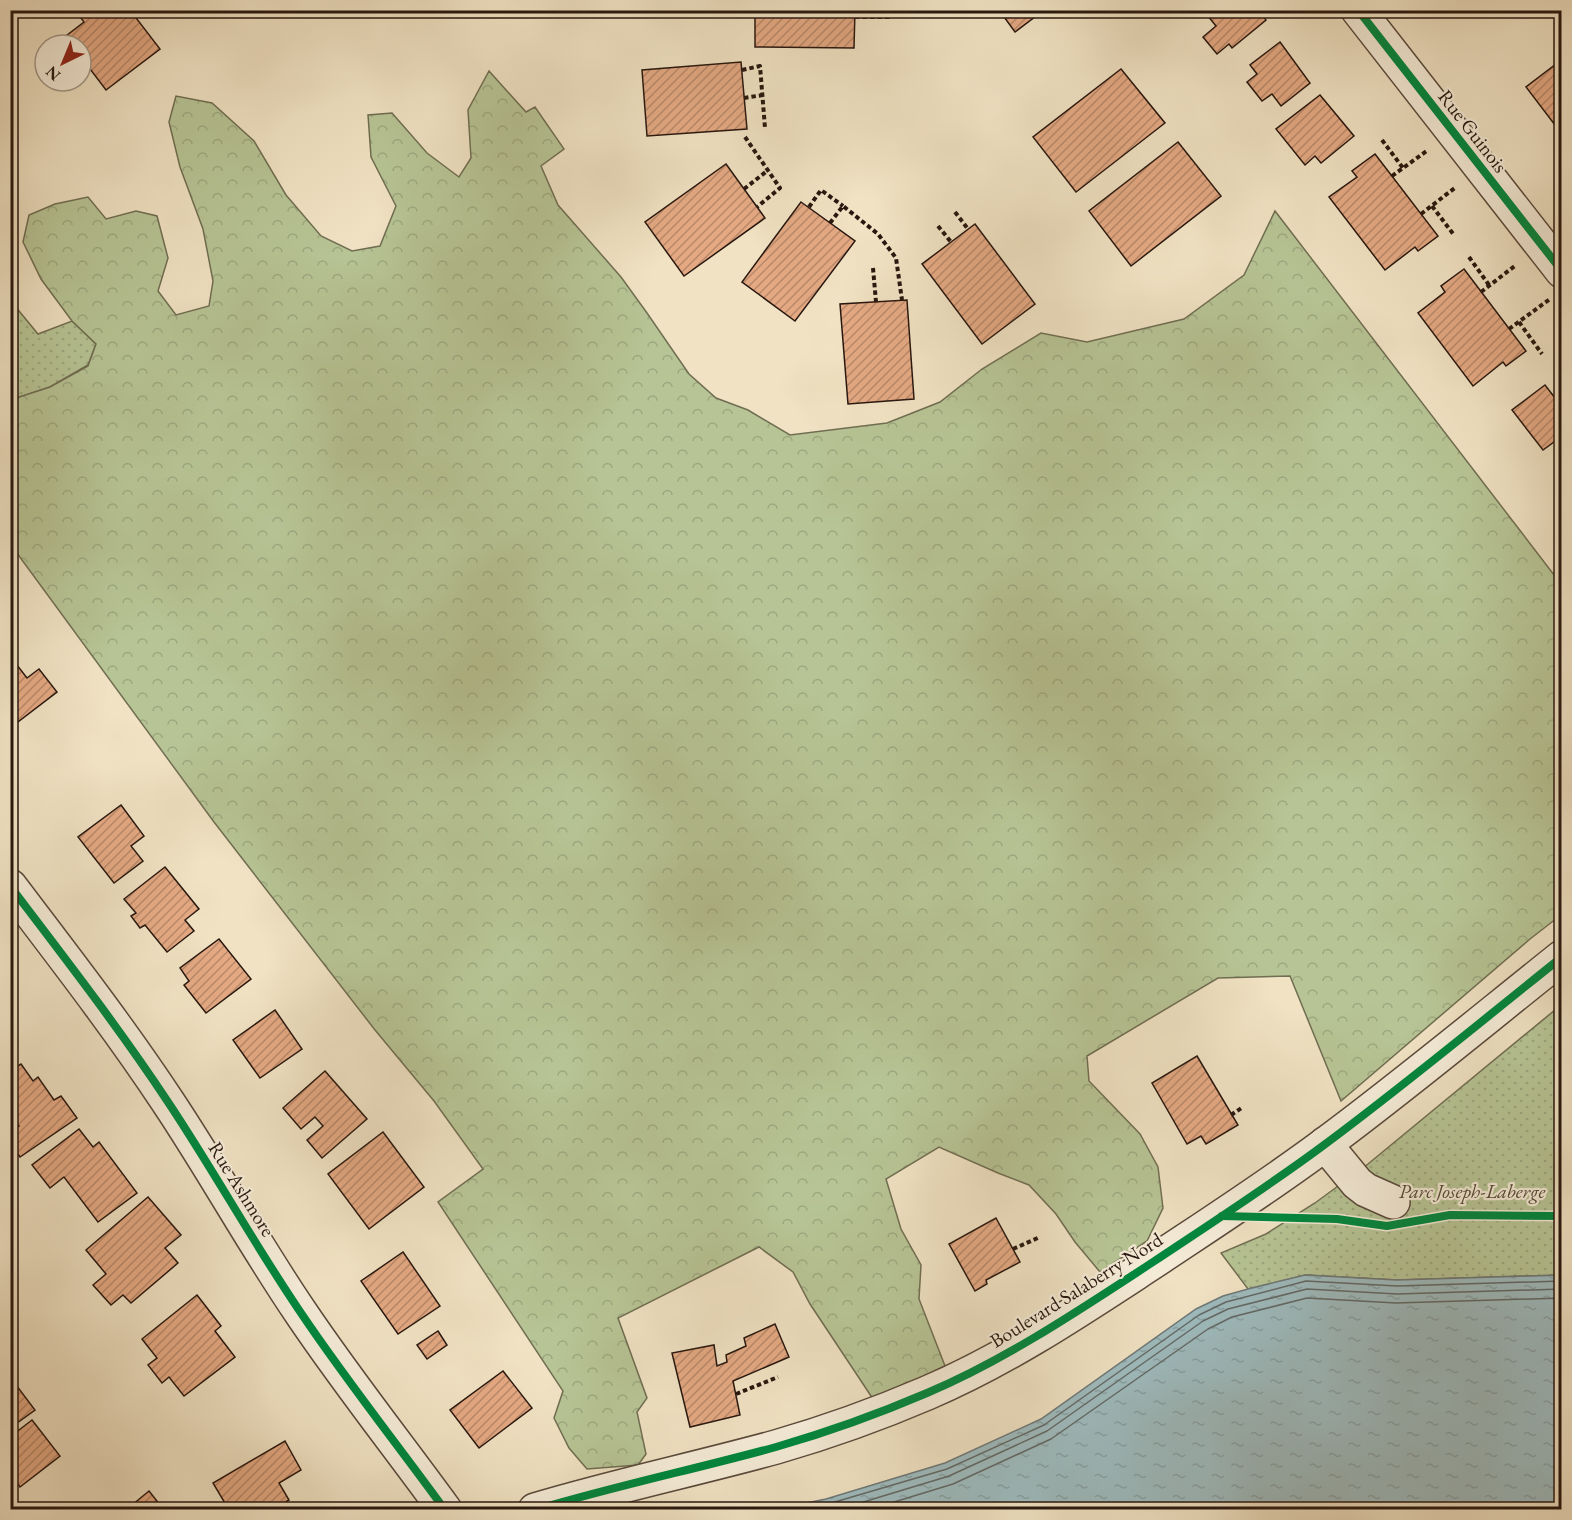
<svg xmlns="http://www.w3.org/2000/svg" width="1572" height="1520" viewBox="0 0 1572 1520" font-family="'EB Garamond',serif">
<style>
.green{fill:url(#green-dots);stroke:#706e52;stroke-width:1.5}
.forest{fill:url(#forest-crowns);stroke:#706e52;stroke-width:1.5}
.water{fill:url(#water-ripples);stroke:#6f7978;stroke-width:1.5}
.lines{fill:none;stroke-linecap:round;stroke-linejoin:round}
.shore{stroke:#636966;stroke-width:1.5}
.building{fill:url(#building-hatch);stroke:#28170f;stroke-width:1.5}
.minor-casing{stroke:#5a4a3c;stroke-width:36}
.path{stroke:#28170f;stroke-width:4;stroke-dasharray:4.5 3;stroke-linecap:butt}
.minor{stroke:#f5ecd8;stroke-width:33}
.cycleway-casing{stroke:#f5ecd8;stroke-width:11}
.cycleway{stroke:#00873e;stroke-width:8}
.labels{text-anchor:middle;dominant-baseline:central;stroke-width:4.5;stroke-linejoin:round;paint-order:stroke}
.street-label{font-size:20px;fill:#28170f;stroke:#f5ecd8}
.park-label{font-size:20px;font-style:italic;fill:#534b37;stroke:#f5ecd8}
</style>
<defs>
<pattern id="green-dots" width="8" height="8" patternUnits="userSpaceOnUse" patternTransform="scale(1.5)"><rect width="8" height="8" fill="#b7c495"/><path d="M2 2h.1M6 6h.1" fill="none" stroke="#9da87f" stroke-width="1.8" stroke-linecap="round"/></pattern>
<pattern id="forest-crowns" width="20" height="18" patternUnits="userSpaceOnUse" patternTransform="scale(1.5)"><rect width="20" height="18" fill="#b7c495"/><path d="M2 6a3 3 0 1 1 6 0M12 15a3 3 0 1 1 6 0" fill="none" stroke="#9da87f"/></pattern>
<pattern id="water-ripples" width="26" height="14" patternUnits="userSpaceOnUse" patternTransform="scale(1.5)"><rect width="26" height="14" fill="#9ebbbe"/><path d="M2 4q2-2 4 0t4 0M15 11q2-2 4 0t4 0" fill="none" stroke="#88a0a2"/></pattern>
<pattern id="building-hatch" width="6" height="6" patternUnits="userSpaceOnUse" patternTransform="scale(1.5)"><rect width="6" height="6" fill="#e4a983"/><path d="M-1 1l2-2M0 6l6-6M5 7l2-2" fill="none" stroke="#b9896a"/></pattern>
</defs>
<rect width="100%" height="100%" fill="#f0e2c3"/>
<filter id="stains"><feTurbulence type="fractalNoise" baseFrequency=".00333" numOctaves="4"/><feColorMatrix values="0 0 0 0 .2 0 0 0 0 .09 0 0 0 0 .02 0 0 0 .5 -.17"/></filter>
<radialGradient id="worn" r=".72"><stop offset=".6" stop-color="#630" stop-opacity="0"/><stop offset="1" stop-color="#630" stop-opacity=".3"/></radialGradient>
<!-- green -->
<g class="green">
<path d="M 10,300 L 38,334 L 72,321 L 96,344 L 88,365 L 50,387 L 11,400 Z"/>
<path d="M 1561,1005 L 1561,1275 L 1397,1280 L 1306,1275 L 1248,1289 L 1221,1253 L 1266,1234 L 1315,1203 L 1368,1164 Z"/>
</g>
<!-- forest -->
<path class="forest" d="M 489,71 L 526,112 L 535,107 L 564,149 L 541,166 L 558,205 L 621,277 L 647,313 L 689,374 L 716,398 L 748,410 L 790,435 L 887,423 L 940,402 L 982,369 L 1041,333 L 1087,342 L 1184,319 L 1244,275 L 1275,211 L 1561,584 L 1561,915 L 1530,939 L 1341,1101 L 1290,976 L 1218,978 L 1087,1056 L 1089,1081 L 1140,1134 L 1158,1167 L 1163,1208 L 1147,1241 L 1100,1272 L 1075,1242 L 1056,1214 L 1029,1185 L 998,1173 L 939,1147 L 886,1179 L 901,1229 L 921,1265 L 919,1299 L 945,1366 L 894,1391 L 873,1399 L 810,1304 L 793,1272 L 759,1247 L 618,1318 L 647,1398 L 637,1412 L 646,1454 L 638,1465 L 587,1469 L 569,1448 L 554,1418 L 563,1391 L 438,1202 L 483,1169 L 434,1101 L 375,1030 L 214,822 L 11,545 L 10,400 L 50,387 L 88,366 L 96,344 L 72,321 L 41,279 L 23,242 L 29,215 L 55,204 L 88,197 L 106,219 L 136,211 L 157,216 L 168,258 L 158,291 L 176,315 L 209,306 L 213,281 L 203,229 L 180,167 L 169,122 L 176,96 L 212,103 L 254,141 L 286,195 L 321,236 L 352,251 L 380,246 L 396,206 L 371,157 L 368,115 L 392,113 L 427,153 L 459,177 L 471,158 L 468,110 Z"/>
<!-- water -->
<path class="water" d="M 1305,1275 L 1397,1280 L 1561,1275 L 1561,1509 L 777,1509 L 826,1499 L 945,1463 L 1041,1419 L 1196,1309 L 1223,1296 L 1248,1289 Z"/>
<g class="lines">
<!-- shore -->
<g class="shore">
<path d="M 804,1510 L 828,1504 L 947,1469 L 1044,1425 L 1199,1315 L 1226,1302 L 1306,1281 L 1397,1286 L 1562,1281"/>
<path d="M 837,1510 L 949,1476 L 1047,1431 L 1203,1321 L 1228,1309 L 1307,1289 L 1397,1294 L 1562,1289"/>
<path d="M 868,1510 L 953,1484 L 1051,1439 L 1208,1329 L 1232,1317 L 1307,1298 L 1396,1303 L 1562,1298"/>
</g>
</g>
<!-- building -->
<g class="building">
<path d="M 75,10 L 130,10 L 160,49 L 106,90 L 81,57 L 81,45 L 72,45 L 66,36 L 84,22 Z"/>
<path d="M 755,10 L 855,10 L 854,48 L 755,47 Z"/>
<path d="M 999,10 L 1044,10 L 1015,32 Z"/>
<path d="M 1203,10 L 1259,10 L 1266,20 L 1232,48 L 1229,44 L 1217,54 L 1203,37 L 1216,26 Z"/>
<path d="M 1280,42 L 1310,83 L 1281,106 L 1272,94 L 1262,101 L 1247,82 L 1257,74 L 1250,65 Z"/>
<path d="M 1560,61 L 1562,63 L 1562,126 L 1558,129 L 1526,87 Z"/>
<path d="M 741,62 L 747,129 L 647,136 L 642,70 Z"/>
<path d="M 1121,69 L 1165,123 L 1076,192 L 1033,137 Z"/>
<path d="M 1320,95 L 1354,136 L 1321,163 L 1315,156 L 1305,165 L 1276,129 Z"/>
<path d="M 1178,142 L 1221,196 L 1131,266 L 1089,211 Z"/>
<path d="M 1375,154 L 1438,236 L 1418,251 L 1415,247 L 1385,270 L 1329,197 L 1357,177 L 1352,171 Z"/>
<path d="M 726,164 L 765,218 L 684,276 L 645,222 Z"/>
<path d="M 801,202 L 855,241 L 795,321 L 742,282 Z"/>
<path d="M 975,224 L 1035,304 L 982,344 L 922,264 Z"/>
<path d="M 1464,269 L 1526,351 L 1506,366 L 1503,362 L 1473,386 L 1418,313 L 1445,292 L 1441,286 Z"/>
<path d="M 907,300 L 914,399 L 848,404 L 840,304 Z"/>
<path d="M 1545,385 L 1562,407 L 1562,436 L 1543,450 L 1512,410 Z"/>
<path d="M 13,660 L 27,678 L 39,669 L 57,692 L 10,728 L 10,662 Z"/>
<path d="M 121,805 L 144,836 L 131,846 L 143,861 L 114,883 L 78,837 Z"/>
<path d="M 165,867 L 199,909 L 185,920 L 194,931 L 167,952 L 145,925 L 140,928 L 131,916 L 136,913 L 124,899 Z"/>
<path d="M 219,939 L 251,979 L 206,1013 L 184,985 L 189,981 L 180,968 Z"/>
<path d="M 275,1010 L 302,1049 L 260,1078 L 233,1040 Z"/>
<path d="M 1197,1056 L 1238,1125 L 1206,1144 L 1201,1136 L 1187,1144 L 1152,1083 Z"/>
<path d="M 21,1064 L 33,1081 L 38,1077 L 54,1100 L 61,1096 L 77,1118 L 20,1157 L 10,1143 L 10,1131 L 19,1126 L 10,1114 L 10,1071 Z"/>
<path d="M 325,1071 L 367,1119 L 322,1158 L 307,1140 L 323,1126 L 315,1117 L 301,1129 L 283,1108 Z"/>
<path d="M 79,1129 L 93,1147 L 99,1142 L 137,1193 L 98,1222 L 64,1177 L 50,1188 L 32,1165 Z"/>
<path d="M 383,1132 L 424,1187 L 369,1229 L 328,1174 Z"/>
<path d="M 148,1197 L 181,1235 L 165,1248 L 178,1263 L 131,1303 L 123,1295 L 111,1305 L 93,1285 L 106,1274 L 86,1250 Z"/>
<path d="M 996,1218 L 1020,1262 L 986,1280 L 987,1284 L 975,1291 L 949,1244 Z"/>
<path d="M 403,1252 L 440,1306 L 398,1334 L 361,1281 Z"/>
<path d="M 197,1295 L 221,1326 L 215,1331 L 235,1357 L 184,1396 L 169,1377 L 162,1383 L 148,1365 L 157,1358 L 142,1339 Z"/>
<path d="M 775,1324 L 789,1357 L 733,1381 L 740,1415 L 690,1427 L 672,1353 L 714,1345 L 717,1366 L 727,1362 L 726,1355 L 746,1346 L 744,1338 Z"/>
<path d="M 438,1331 L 447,1345 L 427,1359 L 417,1345 Z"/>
<path d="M 503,1371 L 532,1408 L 479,1448 L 450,1410 Z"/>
<path d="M 10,1377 L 35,1410 L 10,1428 Z"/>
<path d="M 32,1420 L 60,1456 L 20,1487 L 10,1474 L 10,1437 Z"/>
<path d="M 285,1441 L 301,1470 L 279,1483 L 289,1500 L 272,1510 L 229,1510 L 213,1483 Z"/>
<path d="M 149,1491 L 164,1510 L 126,1510 Z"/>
</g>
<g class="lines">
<defs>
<g id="minor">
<path d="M 1358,10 L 1562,271"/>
<path d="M 10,886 C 64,957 119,1028 168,1102 C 214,1171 254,1244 301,1313 C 346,1380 397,1444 445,1510"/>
<path d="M 1325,1144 L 1357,1183 L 1366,1190 L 1393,1202"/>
<path d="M 535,1510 C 615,1486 696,1469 776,1447 C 828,1432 878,1414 927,1393 C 1007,1359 1081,1309 1153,1262 C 1210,1224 1269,1186 1324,1145 C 1405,1085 1483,1020 1562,957"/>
</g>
</defs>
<!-- minor casing -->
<use href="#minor" class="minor-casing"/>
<!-- path -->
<g class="path">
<path d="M 855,17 L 891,17"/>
<path d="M 742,70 L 760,66 L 765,128"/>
<path d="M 744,98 L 763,95"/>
<path d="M 745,137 L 780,188 L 757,207"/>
<path d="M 1382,140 L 1403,168"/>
<path d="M 1392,176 L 1428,150"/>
<path d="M 744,189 L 767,171"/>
<path d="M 1432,206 L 1454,235"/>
<path d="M 809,207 L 821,190 L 843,206"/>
<path d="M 955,212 L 968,229"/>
<path d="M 1421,214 L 1456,187"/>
<path d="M 830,223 L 843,206 L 878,234 L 896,258 L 902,300"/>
<path d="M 938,226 L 951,242"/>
<path d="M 1469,257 L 1489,285"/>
<path d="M 873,268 L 876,302"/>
<path d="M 1481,292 L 1516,265"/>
<path d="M 1519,322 L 1542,354"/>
<path d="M 1509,329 L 1550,299"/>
<path d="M 1231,1115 L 1243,1107"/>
<path d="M 1013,1249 L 1040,1237"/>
<path d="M 736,1394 L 778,1377"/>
</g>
<!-- minor -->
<use href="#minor" class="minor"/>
<defs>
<g id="cycleway">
<path d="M 1358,10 L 1562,271"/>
<path d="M 10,886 C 64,957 119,1028 168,1102 C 214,1171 254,1244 301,1313 C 346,1380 397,1444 445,1510"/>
<path d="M 1222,1216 L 1337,1219 L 1387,1226 L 1450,1215 L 1562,1216"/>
<path d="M 535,1510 C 615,1486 696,1469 776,1447 C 828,1432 878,1414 927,1393 C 1007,1359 1081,1309 1153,1262 C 1210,1224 1269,1186 1324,1145 C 1405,1085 1483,1020 1562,957"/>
</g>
</defs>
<!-- cycleway casing -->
<use href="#cycleway" class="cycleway-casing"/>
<!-- cycleway -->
<use href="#cycleway" class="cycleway"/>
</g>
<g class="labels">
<!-- street labels -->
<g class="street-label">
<text transform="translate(1473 131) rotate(52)">Rue Guinois</text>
<text transform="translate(242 1189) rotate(58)">Rue Ashmore</text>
<text transform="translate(1076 1290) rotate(-32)">Boulevard Salaberry Nord</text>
</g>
<!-- park labels -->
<g class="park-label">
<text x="1472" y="1191">Parc Joseph-Laberge</text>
</g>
</g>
<!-- margin -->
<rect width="1572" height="1520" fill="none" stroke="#f0e2c3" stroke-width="36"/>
<rect x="12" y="12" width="1548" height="1496" fill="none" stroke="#28170f" stroke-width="3"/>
<rect x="18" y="18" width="1536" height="1484" fill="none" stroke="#28170f" stroke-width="1.5"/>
<!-- north arrow -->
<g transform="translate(63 63) rotate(223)"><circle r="28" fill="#f5ecd8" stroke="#a39788" stroke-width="1.5"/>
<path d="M0-4.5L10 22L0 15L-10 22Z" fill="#8f2418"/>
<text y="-9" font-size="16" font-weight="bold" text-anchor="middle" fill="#28170f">N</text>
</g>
<rect width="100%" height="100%" filter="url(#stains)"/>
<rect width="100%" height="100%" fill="url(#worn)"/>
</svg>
